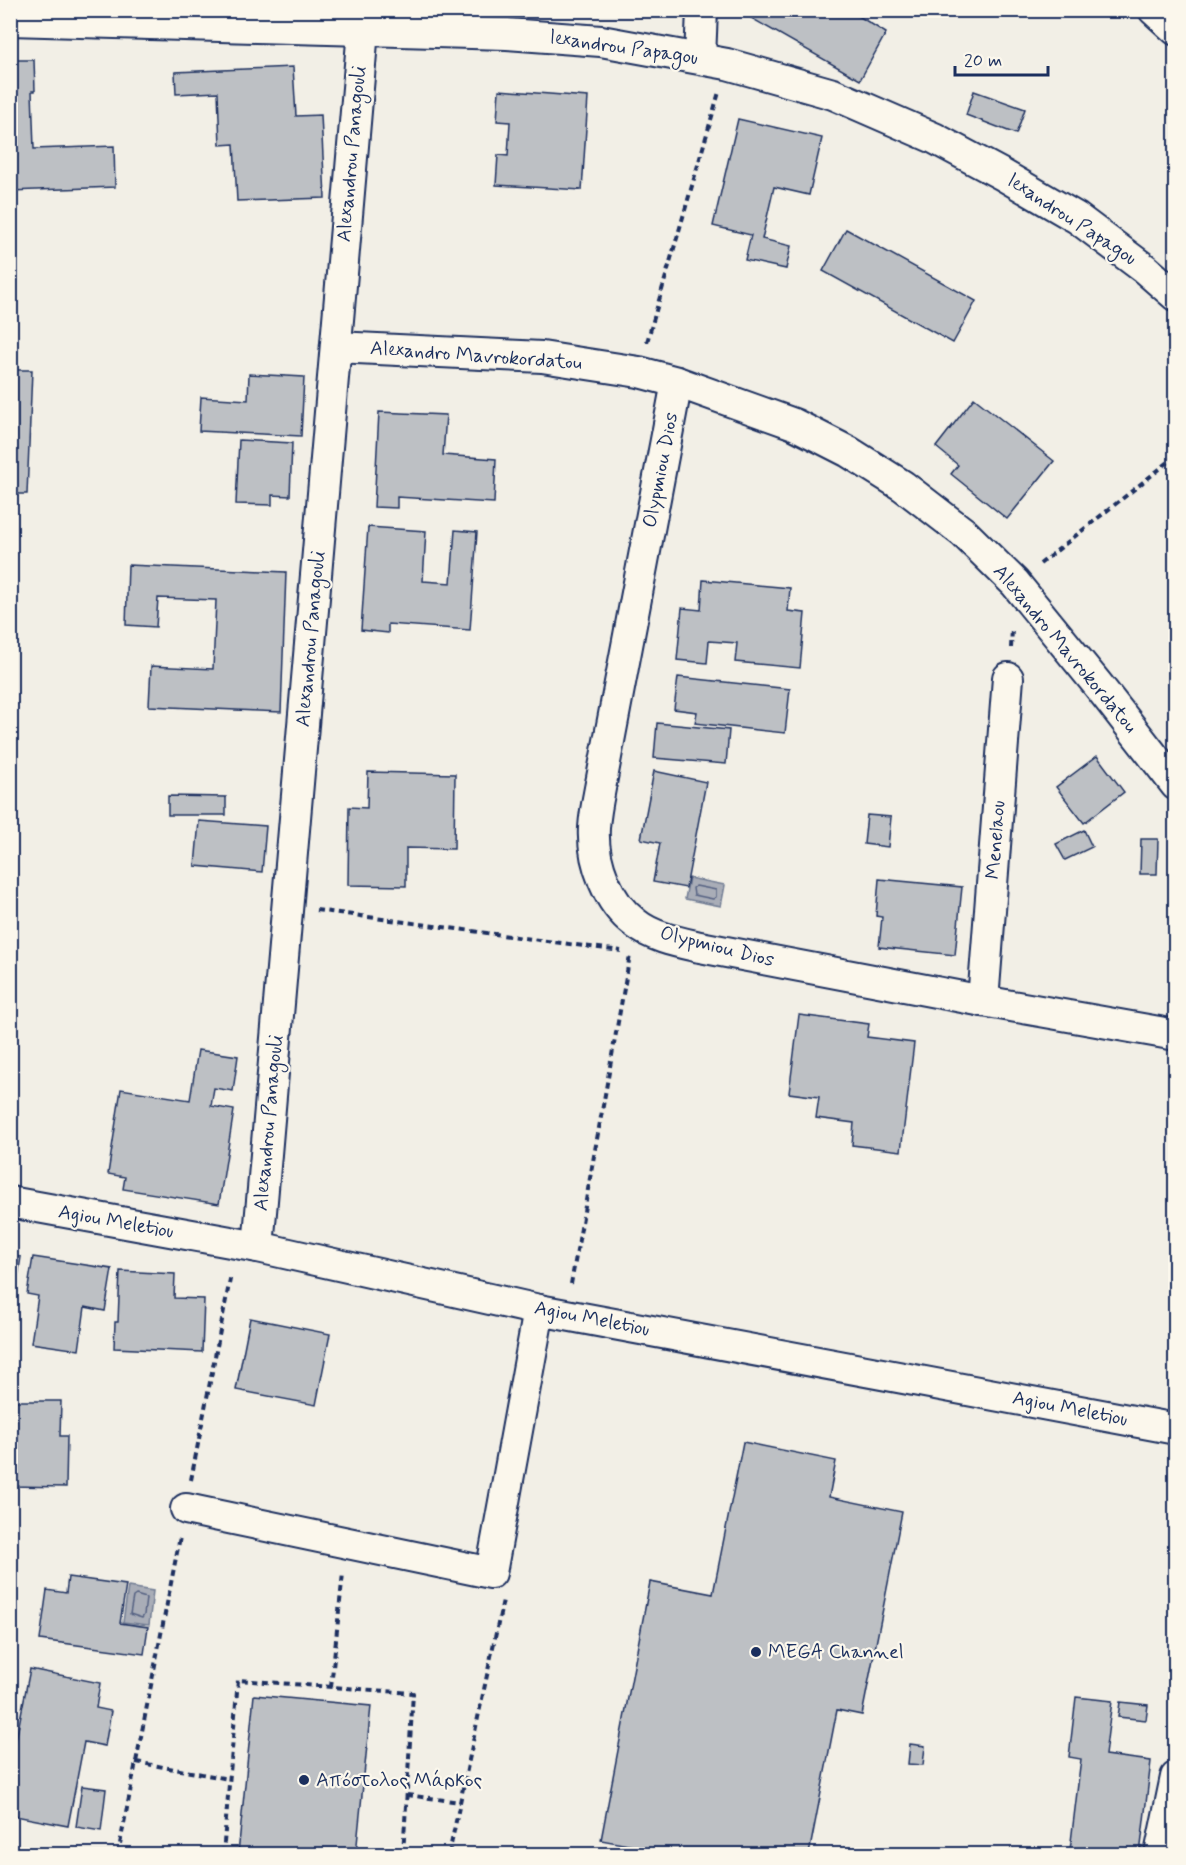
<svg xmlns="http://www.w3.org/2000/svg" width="1186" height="1865" viewBox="0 0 1186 1865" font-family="Mynerve,sans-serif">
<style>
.water{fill:#a9adb7;stroke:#707b93;stroke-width:1.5}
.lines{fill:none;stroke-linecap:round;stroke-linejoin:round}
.shore{stroke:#546182;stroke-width:1.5}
.building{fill:#bdc0c4;stroke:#1b2f5e;stroke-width:1.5}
.minor-casing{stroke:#1b2f5e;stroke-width:34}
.path{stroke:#1b2f5e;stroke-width:4;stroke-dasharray:6 4.5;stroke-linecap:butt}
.minor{stroke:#fbf7ec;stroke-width:30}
.poi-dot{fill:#1b2f5e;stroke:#fbf7ec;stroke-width:2}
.labels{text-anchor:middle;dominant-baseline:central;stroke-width:4.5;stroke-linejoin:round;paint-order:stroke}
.street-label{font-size:20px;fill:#1b2f5e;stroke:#fbf7ec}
.poi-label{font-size:20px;fill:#1b2f5e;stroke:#fbf7ec;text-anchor:start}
</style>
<rect width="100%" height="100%" fill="#f2efe6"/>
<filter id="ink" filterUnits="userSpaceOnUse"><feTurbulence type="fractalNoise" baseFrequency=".0167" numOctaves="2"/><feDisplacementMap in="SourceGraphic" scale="12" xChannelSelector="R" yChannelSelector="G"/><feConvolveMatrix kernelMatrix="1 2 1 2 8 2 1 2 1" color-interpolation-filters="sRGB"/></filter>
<g filter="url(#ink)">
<!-- water -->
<g class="water">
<path d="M 689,878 L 725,885 L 721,906 L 685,899 Z"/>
<path d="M 128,1587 L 153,1591 L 149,1625 L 123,1622 Z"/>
</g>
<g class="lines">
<!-- shore -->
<g class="shore">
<path d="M 696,886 L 716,890 L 716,897 L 713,899 L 694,895 L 693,888 Z"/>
<path d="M 136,1595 L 146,1598 L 144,1615 L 142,1618 L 130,1614 L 133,1597 Z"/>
</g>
</g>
<!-- building -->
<g class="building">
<path d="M 749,10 L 849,10 L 886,33 L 860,80 L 746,15 Z"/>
<path d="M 16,60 L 34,60 L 35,91 L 32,91 L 34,149 L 114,146 L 115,187 L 10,191 L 10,93 L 17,93 Z"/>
<path d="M 293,67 L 296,116 L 321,115 L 325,198 L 237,201 L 234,144 L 220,145 L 218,92 L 176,94 L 175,72 Z"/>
<path d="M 499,90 L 588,97 L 582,190 L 496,185 L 498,155 L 508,156 L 510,122 L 497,121 Z"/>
<path d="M 974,91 L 1025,109 L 1016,134 L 966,115 Z"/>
<path d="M 738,119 L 822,138 L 809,195 L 774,187 L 762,239 L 791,246 L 786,269 L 745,260 L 751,235 L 713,226 Z"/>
<path d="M 846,229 L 976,301 L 953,343 L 823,271 Z"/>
<path d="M 10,351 L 17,352 L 17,370 L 32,370 L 27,494 L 10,494 Z"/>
<path d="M 249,374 L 304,377 L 301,436 L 199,431 L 201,397 L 248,400 Z"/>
<path d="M 974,398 L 1054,461 L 1007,519 L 951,474 L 958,465 L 936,447 Z"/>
<path d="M 379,412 L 446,415 L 443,455 L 496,459 L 494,503 L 397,497 L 397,508 L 374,507 Z"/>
<path d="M 239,440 L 292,443 L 290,496 L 272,495 L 272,505 L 236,504 Z"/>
<path d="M 368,527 L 426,531 L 423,581 L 451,583 L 455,530 L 477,532 L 470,630 L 388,624 L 388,633 L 361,630 Z"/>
<path d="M 128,565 L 286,572 L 281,712 L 149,706 L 151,666 L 213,669 L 216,600 L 158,598 L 156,627 L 126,625 Z"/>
<path d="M 703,580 L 790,588 L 788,611 L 805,613 L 800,668 L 735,662 L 737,643 L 709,641 L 707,663 L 677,660 L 682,608 L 701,610 Z"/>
<path d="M 678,677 L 790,689 L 785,733 L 695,723 L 697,712 L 674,709 Z"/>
<path d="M 657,723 L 729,730 L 726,764 L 654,758 Z"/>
<path d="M 1097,756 L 1124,792 L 1084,823 L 1056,787 Z"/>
<path d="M 654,771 L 706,782 L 686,888 L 653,882 L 660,843 L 641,839 Z"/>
<path d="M 368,772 L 455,774 L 454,849 L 406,848 L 406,886 L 348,885 L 349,807 L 367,808 Z"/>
<path d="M 168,796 L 226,797 L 226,815 L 168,815 Z"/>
<path d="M 867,815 L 891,817 L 888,847 L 864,844 Z"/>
<path d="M 199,821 L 266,826 L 262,872 L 195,866 Z"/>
<path d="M 1084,830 L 1092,847 L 1065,860 L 1056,844 Z"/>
<path d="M 1141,839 L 1158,839 L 1157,874 L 1140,874 Z"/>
<path d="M 879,879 L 962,887 L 955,955 L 879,947 L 882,917 L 876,916 Z"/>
<path d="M 799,1015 L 869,1024 L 867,1037 L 914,1043 L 901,1151 L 852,1145 L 854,1123 L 816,1118 L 819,1097 L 789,1093 Z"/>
<path d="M 198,1050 L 238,1056 L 233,1091 L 214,1088 L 211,1106 L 234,1110 L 219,1204 L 123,1189 L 125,1177 L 108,1174 L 121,1089 L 190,1100 Z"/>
<path d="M 10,1256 L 21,1257 L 10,1328 Z"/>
<path d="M 33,1257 L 112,1269 L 105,1311 L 85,1307 L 79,1350 L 31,1343 L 38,1296 L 27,1294 Z"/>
<path d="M 120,1271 L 175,1274 L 174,1298 L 204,1299 L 202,1352 L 114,1348 L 115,1322 L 118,1322 Z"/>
<path d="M 250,1318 L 330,1334 L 316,1405 L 236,1390 Z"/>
<path d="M 15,1401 L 61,1401 L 60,1436 L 67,1436 L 66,1487 L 10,1486 L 10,1448 L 15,1448 Z"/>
<path d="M 743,1442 L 836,1461 L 829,1497 L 902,1512 L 862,1715 L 837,1710 L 809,1854 L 677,1854 L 601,1840 L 650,1582 L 713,1594 Z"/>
<path d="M 68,1577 L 126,1585 L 120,1623 L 148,1627 L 144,1654 L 40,1640 L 47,1590 L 66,1593 Z"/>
<path d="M 30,1669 L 100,1683 L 96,1708 L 111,1711 L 105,1746 L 84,1742 L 68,1826 L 10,1815 L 10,1770 Z"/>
<path d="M 254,1695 L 371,1706 L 356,1854 L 238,1854 Z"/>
<path d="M 1076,1697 L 1112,1701 L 1105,1755 L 1151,1761 L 1140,1854 L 1104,1854 L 1070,1850 L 1081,1759 L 1069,1757 Z"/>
<path d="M 1120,1702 L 1148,1705 L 1146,1720 L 1118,1717 Z"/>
<path d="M 910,1744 L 925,1746 L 923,1765 L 908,1764 Z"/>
<path d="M 82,1786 L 106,1789 L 101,1831 L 76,1827 Z"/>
<path d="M 38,1850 L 73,1854 L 38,1854 Z"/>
</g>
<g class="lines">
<defs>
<g id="minor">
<path d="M 1154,10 L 1176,30"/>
<path d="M 10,20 L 507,34 L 601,41 L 727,64 L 833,94 L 934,138 L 1003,175 L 1077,218 L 1145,269 L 1176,296"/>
<path d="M 700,58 L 702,10"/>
<path d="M 336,347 L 542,357 L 639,372 L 677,382 L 794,424 L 849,452 L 903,486 L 964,533 L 1015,583 L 1098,685 L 1176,785"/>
<path d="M 677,382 L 602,778 C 599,794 595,811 594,828 C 592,862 608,903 635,923 C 652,937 678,942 700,947 L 983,1001 L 1176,1035"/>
<path d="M 983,1001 L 1008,678"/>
<path d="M 10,1202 L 258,1247 L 539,1310 L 1176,1429"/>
<path d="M 258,1247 L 363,30"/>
<path d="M 186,1509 L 491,1573 L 539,1310"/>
<path d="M 1160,1854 L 1176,1777"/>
</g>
</defs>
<!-- minor casing -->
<use href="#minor" class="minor-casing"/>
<!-- path -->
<g class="path">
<path d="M 647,342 L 719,92"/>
<path d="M 1040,564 L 1176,456"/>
<path d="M 1011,648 L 1012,629"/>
<path d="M 316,910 L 621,951"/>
<path d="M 571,1284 L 630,955"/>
<path d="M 191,1480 L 231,1274"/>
<path d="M 331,1687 L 343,1573"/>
<path d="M 136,1762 L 229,1779"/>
<path d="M 407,1795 L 460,1802"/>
<path d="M 118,1854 L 180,1537"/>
<path d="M 223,1854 L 238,1680 L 413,1693 L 403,1854"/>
<path d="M 449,1854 L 503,1600"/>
</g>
<!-- minor -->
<use href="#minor" class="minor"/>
</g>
</g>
<!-- markers -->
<g class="poi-dot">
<circle cx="756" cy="1652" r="6"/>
<circle cx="304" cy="1780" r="6"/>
</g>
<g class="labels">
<!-- street labels -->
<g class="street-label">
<text transform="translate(624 48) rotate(8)">lexandrou Papagou</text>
<text transform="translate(352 154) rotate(-85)">Alexandrou Panagouli</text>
<text transform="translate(1072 220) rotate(33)">lexandrou Papagou</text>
<text transform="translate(476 356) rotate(4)">Alexandro Mavrokordatou</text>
<text transform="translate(661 470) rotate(-79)">Olypmiou Dios</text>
<text transform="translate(311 639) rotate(-85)">Alexandrou Panagouli</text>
<text transform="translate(1065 649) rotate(50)">Alexandro Mavrokordatou</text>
<text transform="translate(996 840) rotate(-86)">Menelaou</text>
<text transform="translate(717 947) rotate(14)">Olypmiou Dios</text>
<text transform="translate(269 1123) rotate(-85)">Alexandrou Panagouli</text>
<text transform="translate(116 1222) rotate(10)">Agiou Meletiou</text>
<text transform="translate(592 1319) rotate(11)">Agiou Meletiou</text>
<text transform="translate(1070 1409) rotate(11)">Agiou Meletiou</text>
</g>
<!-- poi labels -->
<g class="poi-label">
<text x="768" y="1652">MEGA Channel</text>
<text x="316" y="1780">Απόστολος Μάρκος</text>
</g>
</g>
<!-- margin -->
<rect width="1186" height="1865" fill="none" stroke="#fbf7ec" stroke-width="36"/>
<rect x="18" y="18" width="1150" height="1829" fill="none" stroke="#1b2f5e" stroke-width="2" filter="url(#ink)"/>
<!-- scale -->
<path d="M955 66v9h93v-9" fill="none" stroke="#1b2f5e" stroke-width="3"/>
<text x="964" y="66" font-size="18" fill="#1b2f5e" stroke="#fbf7ec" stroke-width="4.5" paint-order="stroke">20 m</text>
</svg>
